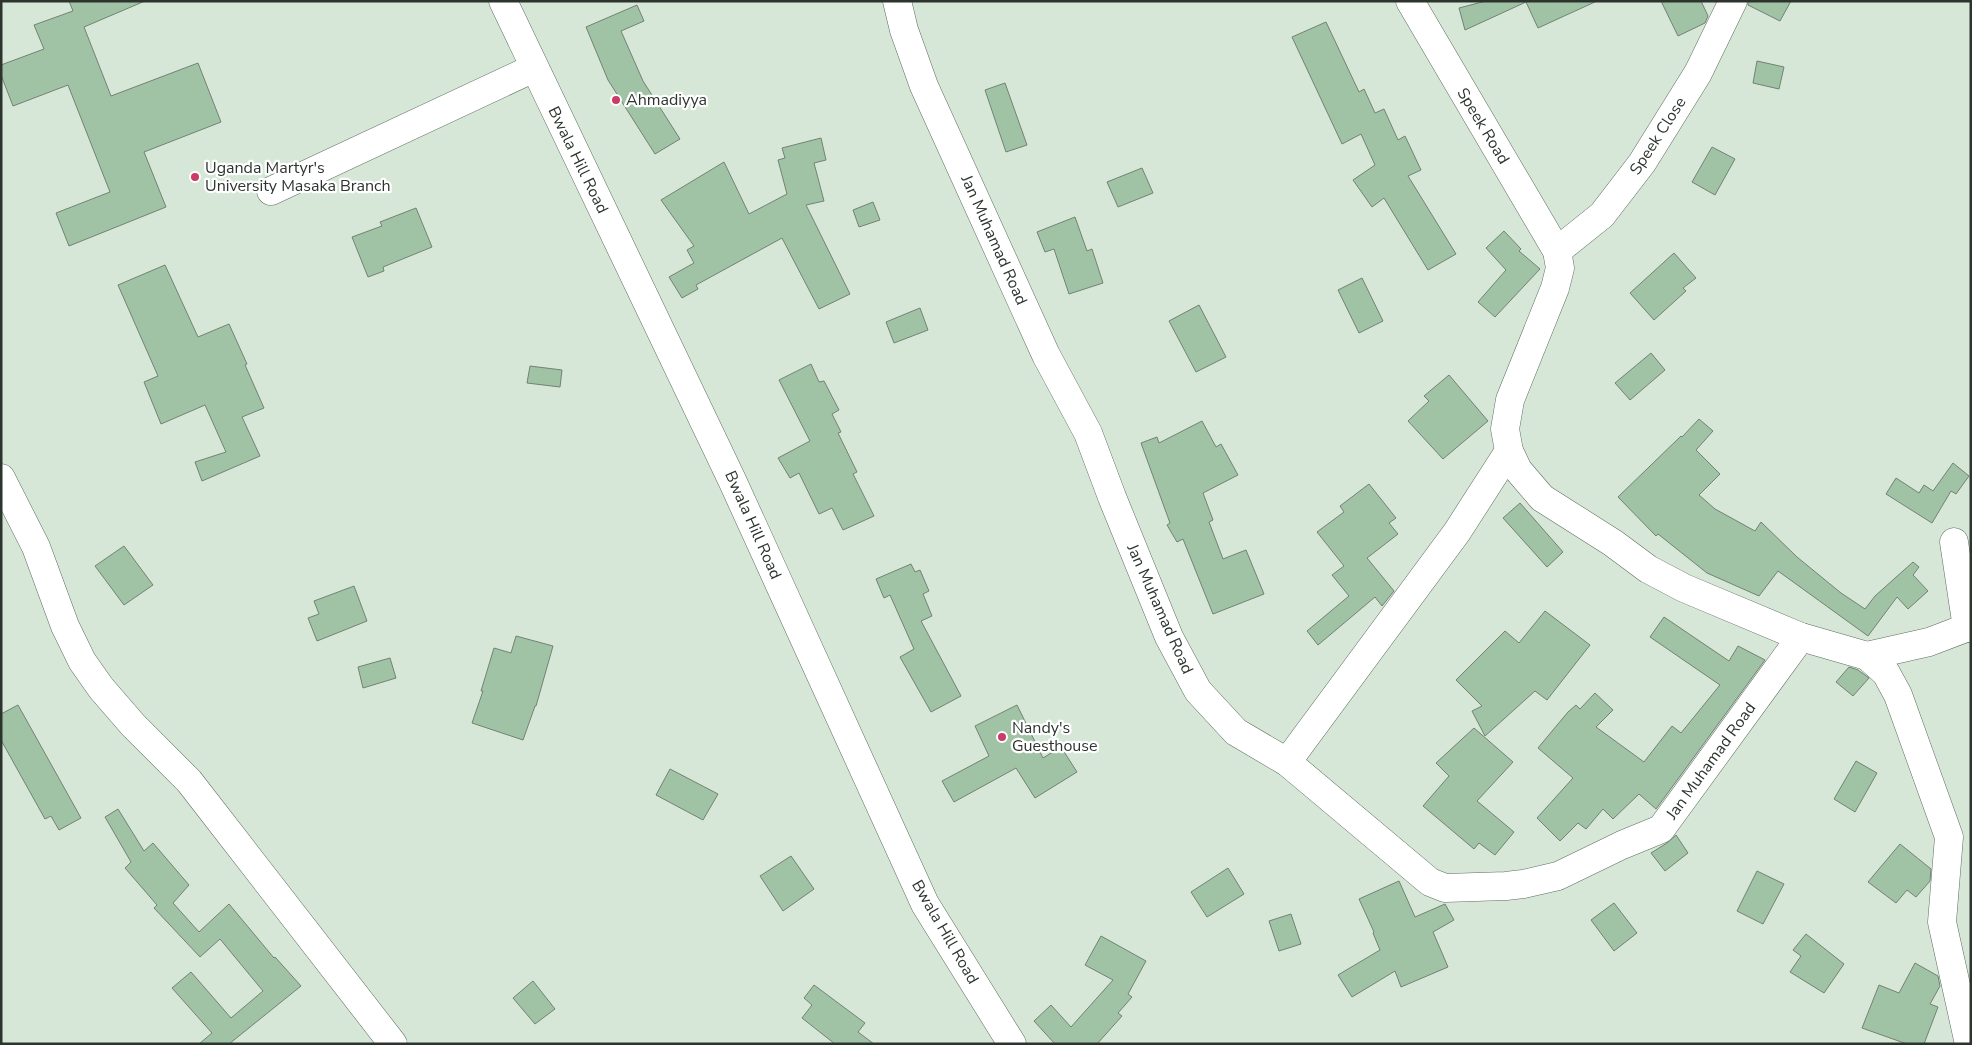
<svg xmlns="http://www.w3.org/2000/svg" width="1972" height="1045" viewBox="0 0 1972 1045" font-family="'Nunito Sans',sans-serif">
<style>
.building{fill:#a1c3a5;stroke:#728274}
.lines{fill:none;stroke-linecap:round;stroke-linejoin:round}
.minor-casing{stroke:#5f6e60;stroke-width:29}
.minor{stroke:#fff;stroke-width:28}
.poi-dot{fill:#c93b69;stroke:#fff;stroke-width:2}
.labels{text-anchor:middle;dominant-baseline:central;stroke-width:4.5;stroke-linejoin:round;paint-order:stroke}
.poi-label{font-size:16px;fill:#2d342e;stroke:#fff;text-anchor:start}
.street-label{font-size:16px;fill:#2d342e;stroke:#fff}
</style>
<rect width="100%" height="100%" fill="#d6e7d8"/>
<!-- building -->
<g class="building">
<path d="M 69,1 L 145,1 L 84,27 L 111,96 L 198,63 L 221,122 L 144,152 L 166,207 L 69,246 L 56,213 L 110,192 L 68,85 L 13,106 L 1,75 L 1,65 L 44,49 L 34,25 L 73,11 Z"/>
<path d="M 1486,1 L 1597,1 L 1538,28 L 1526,2 L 1465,30 L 1459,8 Z"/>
<path d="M 1661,1 L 1701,1 L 1708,16 L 1705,23 L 1678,36 Z"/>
<path d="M 1748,1 L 1791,1 L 1780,21 L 1748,5 Z"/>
<path d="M 637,5 L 644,21 L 621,31 L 643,81 L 680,139 L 655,154 L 608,80 L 586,27 Z"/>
<path d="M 1326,22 L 1359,92 L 1364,89 L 1375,113 L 1384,109 L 1398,140 L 1405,136 L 1421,170 L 1408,176 L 1456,254 L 1428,270 L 1384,198 L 1372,207 L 1353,180 L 1375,165 L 1361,134 L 1342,144 L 1292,37 Z"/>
<path d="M 1757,61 L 1784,67 L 1779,89 L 1753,83 Z"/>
<path d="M 1005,83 L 1027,145 L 1006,152 L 985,90 Z"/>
<path d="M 821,138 L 826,160 L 814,163 L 824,201 L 806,205 L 850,294 L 819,309 L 782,238 L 696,285 L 698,289 L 682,298 L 669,277 L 694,263 L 687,250 L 694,246 L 661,200 L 724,162 L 749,214 L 787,194 L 778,160 L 785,158 L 782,148 Z"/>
<path d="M 1712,147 L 1735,159 L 1715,195 L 1692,182 Z"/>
<path d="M 1142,168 L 1153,193 L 1118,207 L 1107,182 Z"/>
<path d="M 873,202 L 880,220 L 859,227 L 853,210 Z"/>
<path d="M 416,208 L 432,247 L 383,267 L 384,271 L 368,277 L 352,237 L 382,226 L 380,222 Z"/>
<path d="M 1075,217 L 1087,251 L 1092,249 L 1103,283 L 1069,294 L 1054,249 L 1045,252 L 1037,232 Z"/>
<path d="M 1504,231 L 1521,249 L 1519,251 L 1540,269 L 1495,317 L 1478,302 L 1506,270 L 1486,248 Z"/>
<path d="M 1674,253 L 1696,278 L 1683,288 L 1686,291 L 1654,320 L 1630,293 Z"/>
<path d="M 165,265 L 198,337 L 229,324 L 247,364 L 245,365 L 264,408 L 242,417 L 260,456 L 202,481 L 195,462 L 226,452 L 205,405 L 161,424 L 144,382 L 158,376 L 118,285 Z"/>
<path d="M 1362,278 L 1383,321 L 1359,333 L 1338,290 Z"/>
<path d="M 1199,305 L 1226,357 L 1196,372 L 1169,321 Z"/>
<path d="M 920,308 L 928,330 L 894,343 L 886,322 Z"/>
<path d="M 1651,353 L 1665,370 L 1630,400 L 1615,383 Z"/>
<path d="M 811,364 L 819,382 L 824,381 L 839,410 L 832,414 L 841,432 L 838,433 L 857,472 L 853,474 L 874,516 L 843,530 L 832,508 L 819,514 L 799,473 L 790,478 L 778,458 L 810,441 L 779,380 Z"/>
<path d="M 530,366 L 562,370 L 560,387 L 527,383 Z"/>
<path d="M 1449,375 L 1488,421 L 1443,459 L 1408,421 L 1429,401 L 1424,396 Z"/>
<path d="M 1699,419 L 1713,431 L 1696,450 L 1720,474 L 1699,495 L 1715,509 L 1755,531 L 1761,522 L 1797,557 L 1841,593 L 1865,609 L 1875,596 L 1913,562 L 1919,567 L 1913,575 L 1928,591 L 1908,609 L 1897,597 L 1868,636 L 1778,571 L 1759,596 L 1707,573 L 1658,534 L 1656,536 L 1618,497 L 1681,436 L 1682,437 Z"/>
<path d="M 1202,421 L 1216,447 L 1221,444 L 1238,475 L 1203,493 L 1213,520 L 1209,522 L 1223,559 L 1246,550 L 1264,594 L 1213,614 L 1183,539 L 1177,542 L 1167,525 L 1170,523 L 1141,443 L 1157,437 L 1159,443 Z"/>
<path d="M 1953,463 L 1969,476 L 1956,494 L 1951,491 L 1932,523 L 1886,494 L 1896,478 L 1919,493 L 1924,485 L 1933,491 Z"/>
<path d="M 1369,484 L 1396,518 L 1389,523 L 1398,534 L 1367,558 L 1394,591 L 1382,606 L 1375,597 L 1318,645 L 1307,631 L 1349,596 L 1332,575 L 1344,566 L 1317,532 L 1344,512 L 1340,506 Z"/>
<path d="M 1520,503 L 1563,552 L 1547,567 L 1503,518 Z"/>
<path d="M 124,546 L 153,585 L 124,605 L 95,566 Z"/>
<path d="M 911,564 L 915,572 L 920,570 L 929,591 L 923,594 L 932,616 L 921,621 L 961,696 L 931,712 L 900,657 L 914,649 L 890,595 L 884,598 L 876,579 Z"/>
<path d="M 354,586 L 367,621 L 317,641 L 308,618 L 319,614 L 314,601 Z"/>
<path d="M 1545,611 L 1590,645 L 1547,700 L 1535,691 L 1485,736 L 1472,711 L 1482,706 L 1456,680 L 1505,631 L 1519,643 Z"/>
<path d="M 1664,617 L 1729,661 L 1738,646 L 1765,660 L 1656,809 L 1639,794 L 1613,819 L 1603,809 L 1586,829 L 1578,823 L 1560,841 L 1537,818 L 1573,778 L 1538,748 L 1568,712 L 1576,705 L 1580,709 L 1595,693 L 1613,710 L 1596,727 L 1644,762 L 1672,726 L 1681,733 L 1720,685 L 1650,637 Z"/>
<path d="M 516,636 L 553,646 L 536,706 L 535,706 L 523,740 L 472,723 L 483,691 L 481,691 L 494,648 L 511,653 Z"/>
<path d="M 390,658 L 396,678 L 363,688 L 358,667 Z"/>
<path d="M 1849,667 L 1858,670 L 1869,678 L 1853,696 L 1836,682 Z"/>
<path d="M 18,705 L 81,818 L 59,830 L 51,816 L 45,819 L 1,740 L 1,714 Z"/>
<path d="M 1017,705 L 1043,758 L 1061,747 L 1077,772 L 1035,798 L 1016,768 L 954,802 L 942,781 L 989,756 L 975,726 Z"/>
<path d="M 1474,728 L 1513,762 L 1477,801 L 1514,832 L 1495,855 L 1479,843 L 1474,849 L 1423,806 L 1449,776 L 1436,763 Z"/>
<path d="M 1856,761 L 1877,773 L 1855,812 L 1834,799 Z"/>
<path d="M 670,769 L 718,794 L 703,820 L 656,795 Z"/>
<path d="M 118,809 L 144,851 L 153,843 L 189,885 L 173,903 L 199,932 L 229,904 L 274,958 L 275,957 L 301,986 L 229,1044 L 199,1044 L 212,1033 L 172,988 L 191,972 L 231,1018 L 263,991 L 220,939 L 200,957 L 154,908 L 157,905 L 125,868 L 131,862 L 105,817 Z"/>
<path d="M 1676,835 L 1688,853 L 1665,871 L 1651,853 L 1667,843 Z"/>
<path d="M 1900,844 L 1931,869 L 1930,881 L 1916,897 L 1907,890 L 1896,903 L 1868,882 Z"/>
<path d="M 791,856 L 814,889 L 783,911 L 760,876 Z"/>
<path d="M 1228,868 L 1244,894 L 1207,917 L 1191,892 Z"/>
<path d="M 1757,871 L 1784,884 L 1763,924 L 1737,911 Z"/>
<path d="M 1399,881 L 1415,917 L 1445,904 L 1454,920 L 1433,932 L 1448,967 L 1401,987 L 1395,971 L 1352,997 L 1338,975 L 1380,950 L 1373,933 L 1374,932 L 1359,899 Z"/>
<path d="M 1614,903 L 1637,933 L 1614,951 L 1591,920 Z"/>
<path d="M 1291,914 L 1301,944 L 1279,951 L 1269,921 Z"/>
<path d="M 1806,934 L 1844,964 L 1824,993 L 1790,972 L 1801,956 L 1793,950 Z"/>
<path d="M 1101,936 L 1146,961 L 1128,994 L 1132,997 L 1118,1013 L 1122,1016 L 1097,1044 L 1055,1044 L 1034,1021 L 1051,1005 L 1071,1027 L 1113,980 L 1085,965 Z"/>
<path d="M 1915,963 L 1938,976 L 1940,986 L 1930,1004 L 1938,1007 L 1924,1044 L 1907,1044 L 1862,1028 L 1879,985 L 1899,993 Z"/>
<path d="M 533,981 L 555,1009 L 535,1024 L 513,998 Z"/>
<path d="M 814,985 L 865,1023 L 858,1032 L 874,1044 L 835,1044 L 802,1018 L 812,1005 L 804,998 Z"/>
</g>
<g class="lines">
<defs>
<g id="minor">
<path d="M 503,1 L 732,480 L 925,904 L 1012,1044"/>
<path d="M 897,1 L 904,30 L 924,86 L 1046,355 L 1088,433 L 1112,497 L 1169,637 L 1198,691 L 1236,732 L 1287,762 L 1430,882 L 1445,888 L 1506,886 L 1523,884 L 1558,876 L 1622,845 L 1661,829 L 1801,637"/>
<path d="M 1410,1 L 1557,251 L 1560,268 L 1555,288 L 1510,400 L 1505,429 L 1509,451 L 1518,470 L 1542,498 L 1613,543 L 1648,569 L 1684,588 L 1801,637 L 1867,656 L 1886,673 L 1898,695 L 1949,837 L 1942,922 L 1969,1044"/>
<path d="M 271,191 L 534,68"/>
<path d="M 1557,251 L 1602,215 L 1642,163 L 1698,73 L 1733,1"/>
<path d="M 1,478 L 36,547 L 65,626 L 82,661 L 101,688 L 133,725 L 189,781 L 393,1044"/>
<path d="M 1954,542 L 1967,628"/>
<path d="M 1867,656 L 1929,642 L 1971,626"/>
<path d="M 1287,762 L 1457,532 L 1509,451"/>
</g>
</defs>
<!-- minor casing -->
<use href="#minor" class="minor-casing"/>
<!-- minor -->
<use href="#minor" class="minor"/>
</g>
<!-- markers -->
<g class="poi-dot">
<circle cx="616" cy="100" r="5"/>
<circle cx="195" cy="177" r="5"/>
<circle cx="1002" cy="737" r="5"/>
</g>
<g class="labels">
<!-- poi labels -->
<g class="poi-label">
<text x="626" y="100">Ahmadiyya</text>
<text x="205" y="168">Uganda Martyr's<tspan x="205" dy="18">University Masaka Branch</tspan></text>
<text x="1012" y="728">Nandy's<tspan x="1012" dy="18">Guesthouse</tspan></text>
</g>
<!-- street labels -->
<g class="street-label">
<text transform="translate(1483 126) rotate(59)">Speek Road</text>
<text transform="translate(1658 136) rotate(-57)">Speek Close</text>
<text transform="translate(578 160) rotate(64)">Bwala Hill Road</text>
<text transform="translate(994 240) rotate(66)">Jan Muhamad Road</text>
<text transform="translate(753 525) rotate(66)">Bwala Hill Road</text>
<text transform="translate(1160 609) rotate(66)">Jan Muhamad Road</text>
<text transform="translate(1711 761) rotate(-54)">Jan Muhamad Road</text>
<text transform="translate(945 932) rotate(60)">Bwala Hill Road</text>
</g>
</g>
<!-- border -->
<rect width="1972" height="1045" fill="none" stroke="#2d342e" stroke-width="5"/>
</svg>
